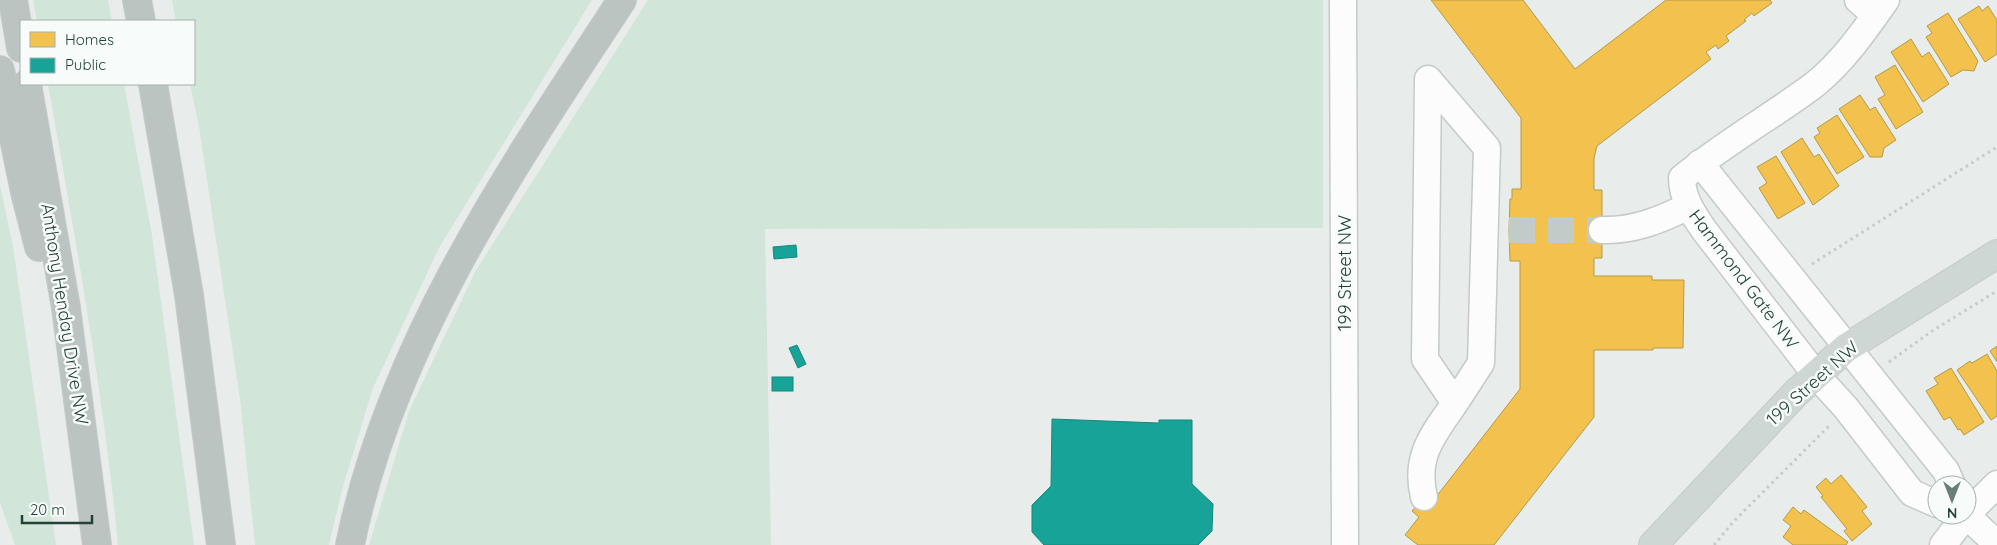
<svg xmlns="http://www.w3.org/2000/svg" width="1997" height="545" viewBox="0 0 1997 545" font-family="Quicksand,sans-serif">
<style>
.green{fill:#d1e6d8}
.homes{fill:#f2c14e;stroke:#b49b48}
.public{fill:#17a398;stroke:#1b867c}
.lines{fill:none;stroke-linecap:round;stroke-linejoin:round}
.minor-tunnel{stroke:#c1cbc8;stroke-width:26;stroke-dasharray:26 13;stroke-linecap:butt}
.minor-casing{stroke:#c5cac8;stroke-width:29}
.major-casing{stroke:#c3ccc9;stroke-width:30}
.highway-casing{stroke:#c3ccc9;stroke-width:30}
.path{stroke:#c3ccca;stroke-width:3;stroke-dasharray:2.5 4;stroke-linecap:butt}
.minor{stroke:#fcfcfc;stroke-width:26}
.major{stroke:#cfd7d5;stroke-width:28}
.highway{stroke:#bcc4c2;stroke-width:28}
.labels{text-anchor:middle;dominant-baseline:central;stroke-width:5;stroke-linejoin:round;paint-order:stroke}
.street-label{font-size:18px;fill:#24423a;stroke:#f7fbf9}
</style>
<rect width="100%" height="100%" fill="#e8edeb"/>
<!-- green -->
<g class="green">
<path d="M 33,0 L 108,0 L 112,21 L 37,21 Z"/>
<path d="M 172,0 L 592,0 L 440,246 L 373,388 L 342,490 L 329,545 L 255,545 L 240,399 L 199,127 L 190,84 L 194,84 L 194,21 L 176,21 Z"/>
<path d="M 648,0 L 1323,0 L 1323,228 L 765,229 L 771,545 L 369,545 L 409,411 L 476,270 Z"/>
<path d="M 48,84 L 124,84 L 152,235 L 194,545 L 118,545 C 103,390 75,237 48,84 Z"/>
<path d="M 0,185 L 13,246 L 56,545 L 15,545 L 0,503 Z"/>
</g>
<!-- homes -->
<g class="homes">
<path d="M 1431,0 L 1523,0 L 1575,69 L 1666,0 L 1770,0 L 1772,3 L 1754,16 L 1752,13 L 1744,20 L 1746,21 L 1726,36 L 1729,41 L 1718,49 L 1716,45 L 1706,52 L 1711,59 L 1597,146 L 1594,158 L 1594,190 L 1602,190 L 1602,258 L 1594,258 L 1594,276 L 1652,276 L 1652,280 L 1684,280 L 1683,348 L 1653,348 L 1653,350 L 1594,350 L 1594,417 L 1494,545 L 1418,545 L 1405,535 L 1419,517 L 1412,511 L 1424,497 L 1436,497 L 1520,389 L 1520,261 L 1510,261 L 1509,230 L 1510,199 L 1512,199 L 1512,189 L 1521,189 L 1521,118 Z"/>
<path d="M 1979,6 L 1982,11 L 1988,6 L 1997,20 L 1997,54 L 1985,62 L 1958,19 Z"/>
<path d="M 1948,13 L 1978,61 L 1974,71 L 1963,70 L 1951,77 L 1926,37 L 1932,33 L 1927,26 Z"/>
<path d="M 1911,39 L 1922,57 L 1929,52 L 1949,84 L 1923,102 L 1891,52 Z"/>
<path d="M 1895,65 L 1923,112 L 1896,129 L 1878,99 L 1885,95 L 1875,77 Z"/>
<path d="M 1860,95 L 1870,110 L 1875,107 L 1896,140 L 1884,148 L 1882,157 L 1870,157 L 1839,109 Z"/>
<path d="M 1837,115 L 1864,157 L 1837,174 L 1814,137 L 1820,133 L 1817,128 Z"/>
<path d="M 1802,138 L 1814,157 L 1819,154 L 1839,186 L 1813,205 L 1781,152 Z"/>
<path d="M 1776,156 L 1805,203 L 1778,219 L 1759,188 L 1767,183 L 1757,167 Z"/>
<path d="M 1997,346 L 1997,362 L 1990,351 Z"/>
<path d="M 1987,354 L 1997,371 L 1997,416 L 1991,420 L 1957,370 L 1970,361 L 1972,363 Z"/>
<path d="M 1951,368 L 1984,422 L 1964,435 L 1960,429 L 1958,430 L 1950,417 L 1944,420 L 1926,391 L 1938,384 L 1934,378 Z"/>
<path d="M 1841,475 L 1867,507 L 1862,511 L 1872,524 L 1852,541 L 1844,531 L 1847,529 L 1821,497 L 1823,496 L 1816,487 L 1826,478 L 1831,484 Z"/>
<path d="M 1793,507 L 1801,514 L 1804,510 L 1848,542 L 1846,545 L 1793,545 L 1783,537 L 1791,526 L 1783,520 Z"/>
</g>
<!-- public -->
<g class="public">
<path d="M 796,245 L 797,257 L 774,259 L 773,247 Z"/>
<path d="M 797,345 L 806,364 L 798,368 L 789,348 Z"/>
<rect x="772" y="377" width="21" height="14"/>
<path d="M 1052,419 L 1159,423 L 1159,420 L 1192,420 L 1192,484 L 1213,504 L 1212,531 L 1198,545 L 1044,545 L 1032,532 L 1032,505 L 1051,486 Z"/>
</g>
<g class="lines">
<!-- minor-tunnel -->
<path class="minor-tunnel" d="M 1509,230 L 1602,230"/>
<defs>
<g id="minor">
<path d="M 1343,0 L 1345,545"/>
<path d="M 1858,0 L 1875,15"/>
<path d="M 1886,0 C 1865,30 1843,62 1814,85 C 1771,117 1723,144 1682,178 C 1682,198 1693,214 1704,230 L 1816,375 L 1846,408 L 1912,493 L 1937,504"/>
<path d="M 1700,163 L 1946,471 L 1952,485"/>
<path d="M 1602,230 C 1634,231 1660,220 1689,206"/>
<path d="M 1424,497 C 1414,456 1433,435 1455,403 L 1425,359 L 1428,79 L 1487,148 L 1481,363 L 1455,403"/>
<path d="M 1967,514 L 1997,484"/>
<path d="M 1966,515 L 1997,544"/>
<path d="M 1943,545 L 1966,515"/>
</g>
<path id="major" d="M 1653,545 L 1796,393 L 1846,348 L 1997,254"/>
<g id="highway">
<path d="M 13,0 L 21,48"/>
<path d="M 137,0 L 141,21"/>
<path d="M 0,70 L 25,192 L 39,247"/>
<path d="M 27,84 L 66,308 L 97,545"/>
<path d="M 153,84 L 189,295 L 221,545"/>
<path d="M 350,545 C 390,346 512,167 622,0"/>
</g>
</defs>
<!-- minor casing -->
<use href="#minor" class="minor-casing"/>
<!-- major casing -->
<use href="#major" class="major-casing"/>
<!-- highway casing -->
<use href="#highway" class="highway-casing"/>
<!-- path -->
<g class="path">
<path d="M 1812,264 L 1997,147"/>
<path d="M 1889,362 L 1932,331 L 1997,291"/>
<path d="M 1714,545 L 1734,521 L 1830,425"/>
</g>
<!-- minor -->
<use href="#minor" class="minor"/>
<!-- major -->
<use href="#major" class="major"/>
<!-- highway -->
<use href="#highway" class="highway"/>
</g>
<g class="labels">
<!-- street labels -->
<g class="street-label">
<text transform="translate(1344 273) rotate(-90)">199 Street NW</text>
<text transform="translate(1744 279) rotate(53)">Hammond Gate NW</text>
<text transform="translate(65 314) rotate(81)">Anthony Henday Drive NW</text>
<text transform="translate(1812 383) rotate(-42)">199 Street NW</text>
</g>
</g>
<!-- legend -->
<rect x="20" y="20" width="175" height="65" fill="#f7fbf9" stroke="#a3b1ad"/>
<rect x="30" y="32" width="25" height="15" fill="#f2c14e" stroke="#a3b1ad"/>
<text x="65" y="45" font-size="15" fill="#24423a">Homes</text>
<rect x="30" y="58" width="25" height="15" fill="#17a398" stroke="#a3b1ad"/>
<text x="65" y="70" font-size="15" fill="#24423a">Public</text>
<!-- north arrow -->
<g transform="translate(1952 500) rotate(180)"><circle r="24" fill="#f7fbf9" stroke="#a3b1ad"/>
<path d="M0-4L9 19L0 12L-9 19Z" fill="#697e78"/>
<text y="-8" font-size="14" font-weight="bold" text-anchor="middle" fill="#24423a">N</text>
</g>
<!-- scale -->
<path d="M22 515v8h70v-8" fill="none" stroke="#24423a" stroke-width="2.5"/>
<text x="30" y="515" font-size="15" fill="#24423a" stroke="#f7fbf9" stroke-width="4" paint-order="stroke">20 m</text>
</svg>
